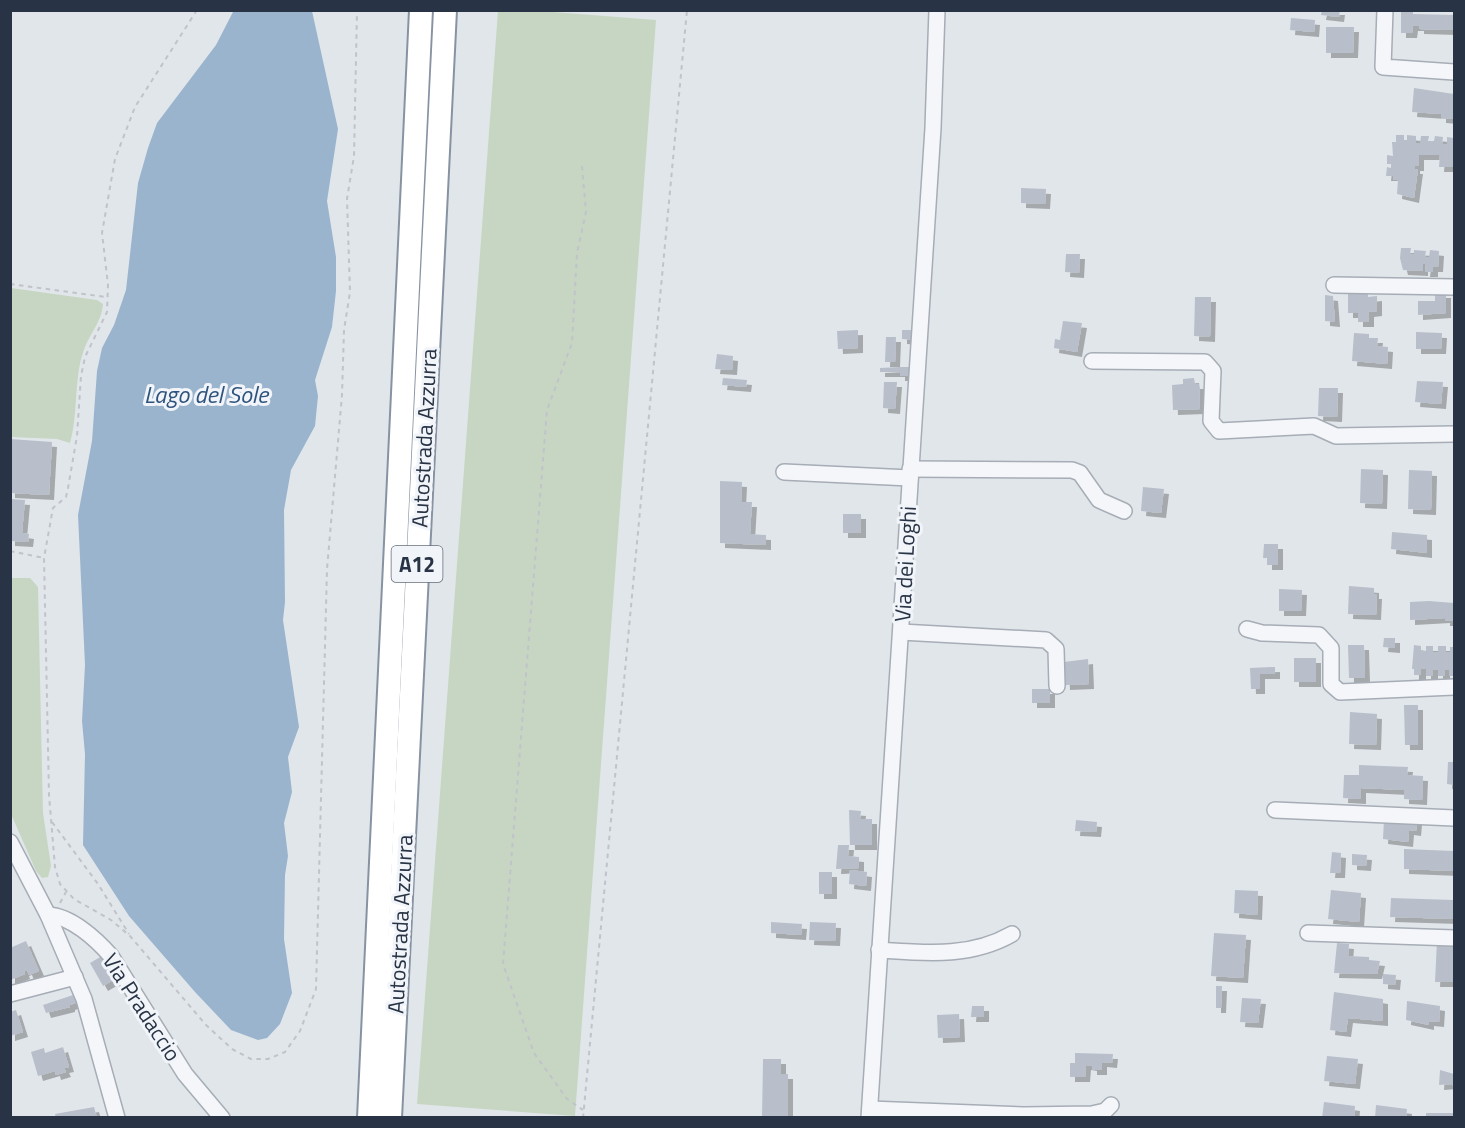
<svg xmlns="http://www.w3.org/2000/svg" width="1465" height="1128" viewBox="0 0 1465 1128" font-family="'Titillium Web',sans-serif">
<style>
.green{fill:#c7d6c2}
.water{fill:#9ab4ce}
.building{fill:#b8bfca;filter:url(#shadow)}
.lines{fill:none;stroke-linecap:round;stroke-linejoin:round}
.minor-casing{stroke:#a6adb6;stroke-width:18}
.highway-casing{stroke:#8793a3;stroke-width:26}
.path{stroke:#c0c3ca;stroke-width:2;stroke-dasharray:4.5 4.5;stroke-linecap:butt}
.minor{stroke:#f5f6f9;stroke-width:15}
.highway{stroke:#fff;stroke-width:22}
.labels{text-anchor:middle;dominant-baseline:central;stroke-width:6;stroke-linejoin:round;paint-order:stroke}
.shield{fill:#f1f4f8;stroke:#646d7b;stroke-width:1.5}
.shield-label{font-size:21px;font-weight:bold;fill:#283345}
.street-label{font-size:22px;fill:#283345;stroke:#f1f4f8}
.water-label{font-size:24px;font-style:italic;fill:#2e537d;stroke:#f1f4f8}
</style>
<defs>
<filter id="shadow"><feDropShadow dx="5" dy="5" stdDeviation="0" flood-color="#0004"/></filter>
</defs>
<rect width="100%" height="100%" fill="#e1e6eb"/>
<!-- green -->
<g class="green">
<path d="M 498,11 L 540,11 L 656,20 L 575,1116 L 417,1104 Z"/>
<path d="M 11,288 L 97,300 L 103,304 C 102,321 91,332 85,347 C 73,377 79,412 70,443 L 57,439 L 11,437 Z"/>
<path d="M 10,578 L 30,578 L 38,587 L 43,813 L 51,866 L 48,877 L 42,878 L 36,871 L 11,814 Z"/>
</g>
<!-- water -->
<path class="water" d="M 234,10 L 312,11 L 338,129 L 327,201 L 336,257 L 336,291 L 332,327 L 315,380 L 318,396 L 315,426 L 291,470 L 284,510 L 285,602 L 283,620 L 299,727 L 288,757 L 292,792 L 284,823 L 288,856 L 285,875 L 284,939 L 292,993 L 280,1024 L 267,1038 L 258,1040 L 231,1030 L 195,992 L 129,916 L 83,845 L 85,754 L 82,721 L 85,665 L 78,515 L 92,441 L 97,371 L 102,348 L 114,325 L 126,290 L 138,183 L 148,148 L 157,123 L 216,45 Z"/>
<!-- building -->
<g class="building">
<path d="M 1322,10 L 1340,10 L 1339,17 L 1321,15 Z"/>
<path d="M 1401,11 L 1413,11 L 1413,14 L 1454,15 L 1454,28 L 1452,30 L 1419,29 L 1419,26 L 1413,26 L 1412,33 L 1401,33 Z"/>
<path d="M 1291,18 L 1315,20 L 1314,32 L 1290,30 Z"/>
<path d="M 1326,27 L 1354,27 L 1353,53 L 1326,53 Z"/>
<path d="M 1414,88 L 1454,94 L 1454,119 L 1441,118 L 1441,114 L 1412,112 Z"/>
<path d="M 1396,135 L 1404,135 L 1404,140 L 1407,140 L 1407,135 L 1416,136 L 1416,143 L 1420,143 L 1421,136 L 1429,136 L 1428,141 L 1434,141 L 1435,136 L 1443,137 L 1442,144 L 1447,144 L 1447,137 L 1454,138 L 1454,167 L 1439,167 L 1440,155 L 1419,155 L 1419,166 L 1415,166 L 1415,169 L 1418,169 L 1414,198 L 1397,194 L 1398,180 L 1393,180 L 1393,176 L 1386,176 L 1387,167 L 1391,168 L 1391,164 L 1387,164 L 1387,155 L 1393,156 L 1392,142 L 1396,142 Z"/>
<path d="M 1021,188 L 1046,189 L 1045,204 L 1021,203 Z"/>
<path d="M 1401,248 L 1411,248 L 1410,254 L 1414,255 L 1414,250 L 1426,251 L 1425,257 L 1429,257 L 1430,250 L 1439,251 L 1438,267 L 1433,267 L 1433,272 L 1425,272 L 1426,264 L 1423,264 L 1423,271 L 1403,270 L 1400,258 Z"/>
<path d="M 1066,254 L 1080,254 L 1079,273 L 1065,272 Z"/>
<path d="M 1368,293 L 1368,297 L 1377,296 L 1377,311 L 1369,312 L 1369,322 L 1358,322 L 1358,313 L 1348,313 L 1348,294 Z"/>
<path d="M 1435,293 L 1446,293 L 1446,313 L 1418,315 L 1418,301 L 1435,301 Z"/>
<path d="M 1325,295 L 1333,296 L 1335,322 L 1325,321 Z"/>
<path d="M 1195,297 L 1211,297 L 1210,337 L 1194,336 Z"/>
<path d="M 1063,321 L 1082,323 L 1077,352 L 1054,348 L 1055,339 L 1060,340 Z"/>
<path d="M 858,330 L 858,348 L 838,349 L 837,331 Z"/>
<path d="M 902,330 L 914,330 L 913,340 L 902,339 Z"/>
<path d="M 1416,332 L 1442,333 L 1441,349 L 1416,349 Z"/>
<path d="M 1354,333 L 1369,334 L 1369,338 L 1378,338 L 1377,346 L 1388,347 L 1387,364 L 1352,361 Z"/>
<path d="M 886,337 L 896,337 L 895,362 L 885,362 Z"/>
<path d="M 717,354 L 733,356 L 732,370 L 715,369 Z"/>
<path d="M 900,367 L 911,367 L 910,376 L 900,376 L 900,372 L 880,372 L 880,368 Z"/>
<path d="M 723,378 L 747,380 L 746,387 L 722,385 Z"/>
<path d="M 1194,378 L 1195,384 L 1199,384 L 1200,409 L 1173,410 L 1172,385 L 1183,384 L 1183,379 Z"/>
<path d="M 1417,381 L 1443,382 L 1441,404 L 1415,402 Z"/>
<path d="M 884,382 L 897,382 L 895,409 L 883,408 Z"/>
<path d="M 1319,388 L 1338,388 L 1337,417 L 1318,416 Z"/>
<path d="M 10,439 L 52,442 L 49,495 L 10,493 Z"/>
<path d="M 1361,469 L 1383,470 L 1382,504 L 1360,503 Z"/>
<path d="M 1409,470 L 1432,471 L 1431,510 L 1408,509 Z"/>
<path d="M 720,481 L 742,482 L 741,502 L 752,502 L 750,534 L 766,535 L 766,545 L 720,543 Z"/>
<path d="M 1143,487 L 1164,489 L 1161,513 L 1141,511 Z"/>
<path d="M 10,499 L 25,500 L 22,533 L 29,534 L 28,542 L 10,541 Z"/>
<rect x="843" y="514" width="18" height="19"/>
<path d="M 1392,532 L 1427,535 L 1427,553 L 1391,549 Z"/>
<path d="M 1264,544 L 1278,544 L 1278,565 L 1267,565 L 1267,558 L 1263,558 Z"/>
<path d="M 1349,586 L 1374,588 L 1374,594 L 1377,594 L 1376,615 L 1348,614 Z"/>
<path d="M 1279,589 L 1302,590 L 1301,611 L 1279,611 Z"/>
<path d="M 1429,601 L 1454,603 L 1454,621 L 1445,621 L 1445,618 L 1410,620 L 1410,602 Z"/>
<path d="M 1384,638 L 1395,638 L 1395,648 L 1383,647 Z"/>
<path d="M 1348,645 L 1364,645 L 1365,678 L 1349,678 Z"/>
<path d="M 1414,645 L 1421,646 L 1421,651 L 1426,651 L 1426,646 L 1433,646 L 1433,652 L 1438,652 L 1438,646 L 1446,646 L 1446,652 L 1450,652 L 1450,647 L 1454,647 L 1454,676 L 1449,676 L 1449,670 L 1445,670 L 1445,676 L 1438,676 L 1438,670 L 1433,669 L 1433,676 L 1426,676 L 1426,669 L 1421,669 L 1421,675 L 1414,675 L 1414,669 L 1412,669 Z"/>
<rect x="1294" y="658" width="22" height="24"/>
<path d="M 1088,659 L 1089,684 L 1065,685 L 1064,662 Z"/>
<path d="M 1275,667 L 1275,674 L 1260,674 L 1260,689 L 1251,689 L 1250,668 Z"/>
<rect x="1032" y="689" width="18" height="14"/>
<path d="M 1404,705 L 1418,705 L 1418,745 L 1405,745 Z"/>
<path d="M 1350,712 L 1377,714 L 1376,745 L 1349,744 Z"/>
<path d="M 1448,762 L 1454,762 L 1454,785 L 1447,784 Z"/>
<path d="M 1359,765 L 1408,767 L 1407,775 L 1423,776 L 1422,800 L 1404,799 L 1404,790 L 1361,788 L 1361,799 L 1343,798 L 1344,775 L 1359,775 Z"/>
<path d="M 849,810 L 861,811 L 860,819 L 872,819 L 872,845 L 850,845 Z"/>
<path d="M 1384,819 L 1417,820 L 1416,831 L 1409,830 L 1408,842 L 1383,839 Z"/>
<path d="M 1076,820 L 1097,822 L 1096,832 L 1075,831 Z"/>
<path d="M 838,845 L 849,845 L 848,856 L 859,857 L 859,868 L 836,869 Z"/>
<path d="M 1404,849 L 1454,851 L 1454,871 L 1404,869 Z"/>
<path d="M 1332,852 L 1341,853 L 1340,873 L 1330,873 Z"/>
<path d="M 1352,854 L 1367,855 L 1366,866 L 1352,865 Z"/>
<path d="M 850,870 L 867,872 L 866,886 L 849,884 Z"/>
<rect x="819" y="872" width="13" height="22"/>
<path d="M 1235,890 L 1258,891 L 1257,915 L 1234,913 Z"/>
<path d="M 1331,890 L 1361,893 L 1359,922 L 1328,919 Z"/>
<path d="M 1391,898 L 1454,900 L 1454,919 L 1390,917 Z"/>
<path d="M 771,922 L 802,924 L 801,935 L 771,933 Z"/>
<path d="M 810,922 L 836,923 L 835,941 L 809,940 Z"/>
<path d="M 1214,933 L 1246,935 L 1243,978 L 1211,976 Z"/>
<path d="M 26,941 L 39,971 L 29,975 L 27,970 L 24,971 L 25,974 L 10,980 L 10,948 Z"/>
<path d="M 1437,941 L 1454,943 L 1454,982 L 1435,982 Z"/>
<path d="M 1337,943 L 1349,944 L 1348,956 L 1369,957 L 1369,960 L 1380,961 L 1377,974 L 1334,973 Z"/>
<path d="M 102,956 L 115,979 L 103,986 L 90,963 Z"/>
<path d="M 1383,974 L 1396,975 L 1395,985 L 1383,984 Z"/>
<path d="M 1216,986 L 1222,986 L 1221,1008 L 1216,1008 Z"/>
<path d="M 1334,992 L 1383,999 L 1383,1021 L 1348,1018 L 1346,1032 L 1330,1030 Z"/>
<path d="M 76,994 L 78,1002 L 70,1005 L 70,1007 L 46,1013 L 43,1005 Z"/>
<path d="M 1242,998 L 1261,999 L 1258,1023 L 1240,1022 Z"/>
<path d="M 1407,1001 L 1440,1006 L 1439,1022 L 1429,1021 L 1429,1025 L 1406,1020 Z"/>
<path d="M 972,1006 L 984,1006 L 984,1017 L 971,1017 Z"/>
<path d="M 16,1010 L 23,1032 L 10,1036 L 10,1012 Z"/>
<path d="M 959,1014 L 960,1037 L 938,1038 L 937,1015 Z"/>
<path d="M 63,1047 L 69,1067 L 64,1068 L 66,1072 L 56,1075 L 55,1071 L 38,1076 L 31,1052 L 44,1048 L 45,1053 Z"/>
<path d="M 1075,1053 L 1113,1054 L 1112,1063 L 1102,1062 L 1102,1070 L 1092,1070 L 1092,1066 L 1086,1065 L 1085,1077 L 1070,1077 L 1070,1063 L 1075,1063 Z"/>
<path d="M 1327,1056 L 1358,1059 L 1355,1084 L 1324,1081 Z"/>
<path d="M 763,1059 L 781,1059 L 781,1074 L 788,1074 L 788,1118 L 762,1118 Z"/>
<path d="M 1440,1070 L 1454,1074 L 1454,1087 L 1452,1084 L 1439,1085 Z"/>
<path d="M 1324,1102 L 1355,1106 L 1354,1118 L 1322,1118 Z"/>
<path d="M 1376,1105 L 1407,1109 L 1406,1118 L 1375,1118 Z"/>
<path d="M 94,1107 L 97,1118 L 56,1118 L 55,1114 Z"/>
<rect x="1426" y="1113" width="28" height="5"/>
</g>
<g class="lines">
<defs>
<g id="minor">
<path d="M 1385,10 L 1383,67 L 1454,72"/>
<path d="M 1334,285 L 1454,287"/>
<path d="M 1092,361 L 1205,362 L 1213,371 L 1211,421 L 1219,431 L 1314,426 L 1336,436 L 1454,434"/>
<path d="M 910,469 L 1072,470 L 1080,473 L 1099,500 L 1124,511"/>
<path d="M 784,472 L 910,478"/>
<path d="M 1247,629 L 1262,633 L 1319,635 L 1331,648 L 1331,684 L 1340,692 L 1454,687"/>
<path d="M 901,632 L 1046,640 L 1056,649 L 1057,686"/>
<path d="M 1275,810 L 1454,818"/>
<path d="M 10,842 L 48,915 L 84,999 L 117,1118"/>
<path d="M 48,915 C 71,916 96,939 111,956 L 185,1074 L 222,1118"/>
<path d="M 1308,933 L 1454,938"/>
<path d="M 879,950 C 925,953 970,958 1012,934"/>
<path d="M 10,994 L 75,977"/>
<path d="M 870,1109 L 1024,1115 L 1092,1114 L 1105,1111 L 1111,1105"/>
<path d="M 869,1118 L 933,128 L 937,10"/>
</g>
<g id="highway">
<path d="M 369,1118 L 421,10"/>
<path d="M 390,1118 L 445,10"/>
</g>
</defs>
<!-- minor casing -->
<use href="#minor" class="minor-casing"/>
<!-- highway casing -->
<use href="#highway" class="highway-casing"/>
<!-- path -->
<g class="path">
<path d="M 197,10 L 135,107 L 115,159 L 102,233 L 108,285 L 107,312 L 85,357 L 81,376 L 77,436 L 68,488 L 66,497 L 53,508 L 44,558 L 49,795 L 55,867 L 60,884 L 74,899 L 111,920 L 130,936 L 206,1025 L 232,1049 L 251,1059 L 268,1059 L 285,1052 L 300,1031 L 316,989 L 327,569 L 342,395 L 344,330 L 350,292 L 347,199 L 354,156 L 357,10"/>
<path d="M 582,166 L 586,212 L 577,253 L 572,343 L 547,410 L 503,964 L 534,1053 L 567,1099 L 583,1110"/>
<path d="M 10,284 L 106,297"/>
<path d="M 10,551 L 44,558"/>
<path d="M 52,822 L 98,884 L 129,934"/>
<path d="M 60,903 L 66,892"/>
<path d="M 583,1118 L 687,10"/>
</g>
<!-- minor -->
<use href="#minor" class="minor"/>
<!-- highway -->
<use href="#highway" class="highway"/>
</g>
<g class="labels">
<!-- shield labels -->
<rect class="shield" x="391.5" y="546" width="51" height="36" rx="4.5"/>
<g class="shield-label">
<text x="417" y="564">A12</text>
</g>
<!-- street labels -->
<g class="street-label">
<text transform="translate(424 438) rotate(-87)">Autostrada Azzurra</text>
<text transform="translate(905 564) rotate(-87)">Via dei Loghi</text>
<text transform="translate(400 924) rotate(-87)">Autostrada Azzurra</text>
<text transform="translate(142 1007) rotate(57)">Via Pradaccio</text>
</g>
<!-- water labels -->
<g class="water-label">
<text x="206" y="394">Lago del Sole</text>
</g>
</g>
<!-- border -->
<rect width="1465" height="1128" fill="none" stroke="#283345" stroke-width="24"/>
</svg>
